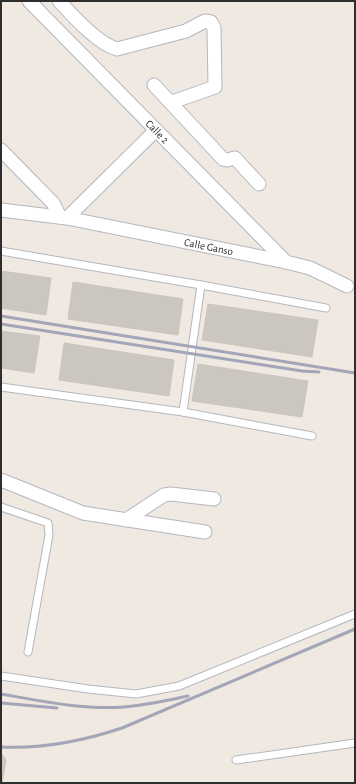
<svg xmlns="http://www.w3.org/2000/svg" width="356" height="784" viewBox="0 0 356 784" font-family="'Alegreya Sans',sans-serif">
<style>
.building{fill:#cbc7bf;stroke:#cbc5ba}
.lines{fill:none;stroke-linecap:round;stroke-linejoin:round}
.service-casing{stroke:#b4b7c1;stroke-width:9}
.minor-casing{stroke:#b4b7c1;stroke-width:15}
.service{stroke:#fff;stroke-width:7}
.minor{stroke:#fff;stroke-width:13}
.rail{stroke:#a3a6b8;stroke-width:3}
.labels{text-anchor:middle;dominant-baseline:central;stroke-width:3;stroke-linejoin:round;paint-order:stroke}
.street-label{font-size:11px;fill:#2e2e2e;stroke:#fff}
</style>
<rect width="100%" height="100%" fill="#efe9e1"/>
<!-- building -->
<g class="building">
<path d="M 1,271 L 51,278 L 46,315 L 1,308 Z"/>
<path d="M 73,282 L 183,299 L 178,335 L 68,319 Z"/>
<path d="M 208,304 L 318,320 L 312,357 L 202,340 Z"/>
<path d="M 1,331 L 40,336 L 34,373 L 1,368 Z"/>
<path d="M 64,343 L 174,360 L 169,396 L 59,380 Z"/>
<path d="M 198,364 L 308,381 L 302,417 L 192,401 Z"/>
<path d="M 1,753 L 6,760 L 2,783 L 1,783 Z"/>
</g>
<g class="lines">
<defs>
<g id="service">
<path d="M 1,251 L 201,285 L 326,308"/>
<path d="M 1,387 L 183,412 L 312,436"/>
<path d="M 183,412 L 201,285"/>
<path d="M 1,507 L 48,523 L 49,535 L 28,652"/>
<path d="M 1,676 L 88,689 L 136,694 L 179,686 L 355,614"/>
<path d="M 236,760 L 355,743"/>
</g>
<g id="minor">
<path id="s1" d="M 29,1 L 286,262"/>
<path d="M 59,1 C 73,16 97,43 117,49 L 186,31 L 205,21 L 211,22 L 214,28 L 215,87 L 172,102"/>
<path d="M 154,85 L 223,159 L 227,160 L 235,158 L 259,184"/>
<path d="M 1,150 L 53,203 L 60,217"/>
<path id="s2" d="M 1,210 L 67,218 L 286,262 L 310,268 L 347,286"/>
<path d="M 67,218 L 156,130"/>
<path d="M 1,480 L 83,513 L 205,532"/>
<path d="M 126,520 L 164,495 L 171,494 L 214,499"/>
</g>
</defs>
<!-- service casing -->
<use href="#service" class="service-casing"/>
<!-- minor casing -->
<use href="#minor" class="minor-casing"/>
<!-- service -->
<use href="#service" class="service"/>
<!-- minor -->
<use href="#minor" class="minor"/>
<!-- rail -->
<g class="rail">
<path d="M 1,316 L 355,373"/>
<path d="M 1,324 L 302,371 L 319,372"/>
<path d="M 1,694 C 41,701 83,710 124,707 C 145,705 166,701 188,696"/>
<path d="M 1,703 L 57,708"/>
<path d="M 1,747 C 42,749 83,741 122,728 L 355,629"/>
</g>
</g>
<g class="labels">
<!-- street labels -->
<g class="street-label">
<text stroke="none"><textPath href="#s1" startOffset="183">Calle 2</textPath></text>
<text stroke="none"><textPath href="#s2" startOffset="211">Calle Ganso</textPath></text>
</g>
</g>
<!-- border -->
<rect width="356" height="784" fill="none" stroke="#2e2e2e" stroke-width="4"/>
</svg>
